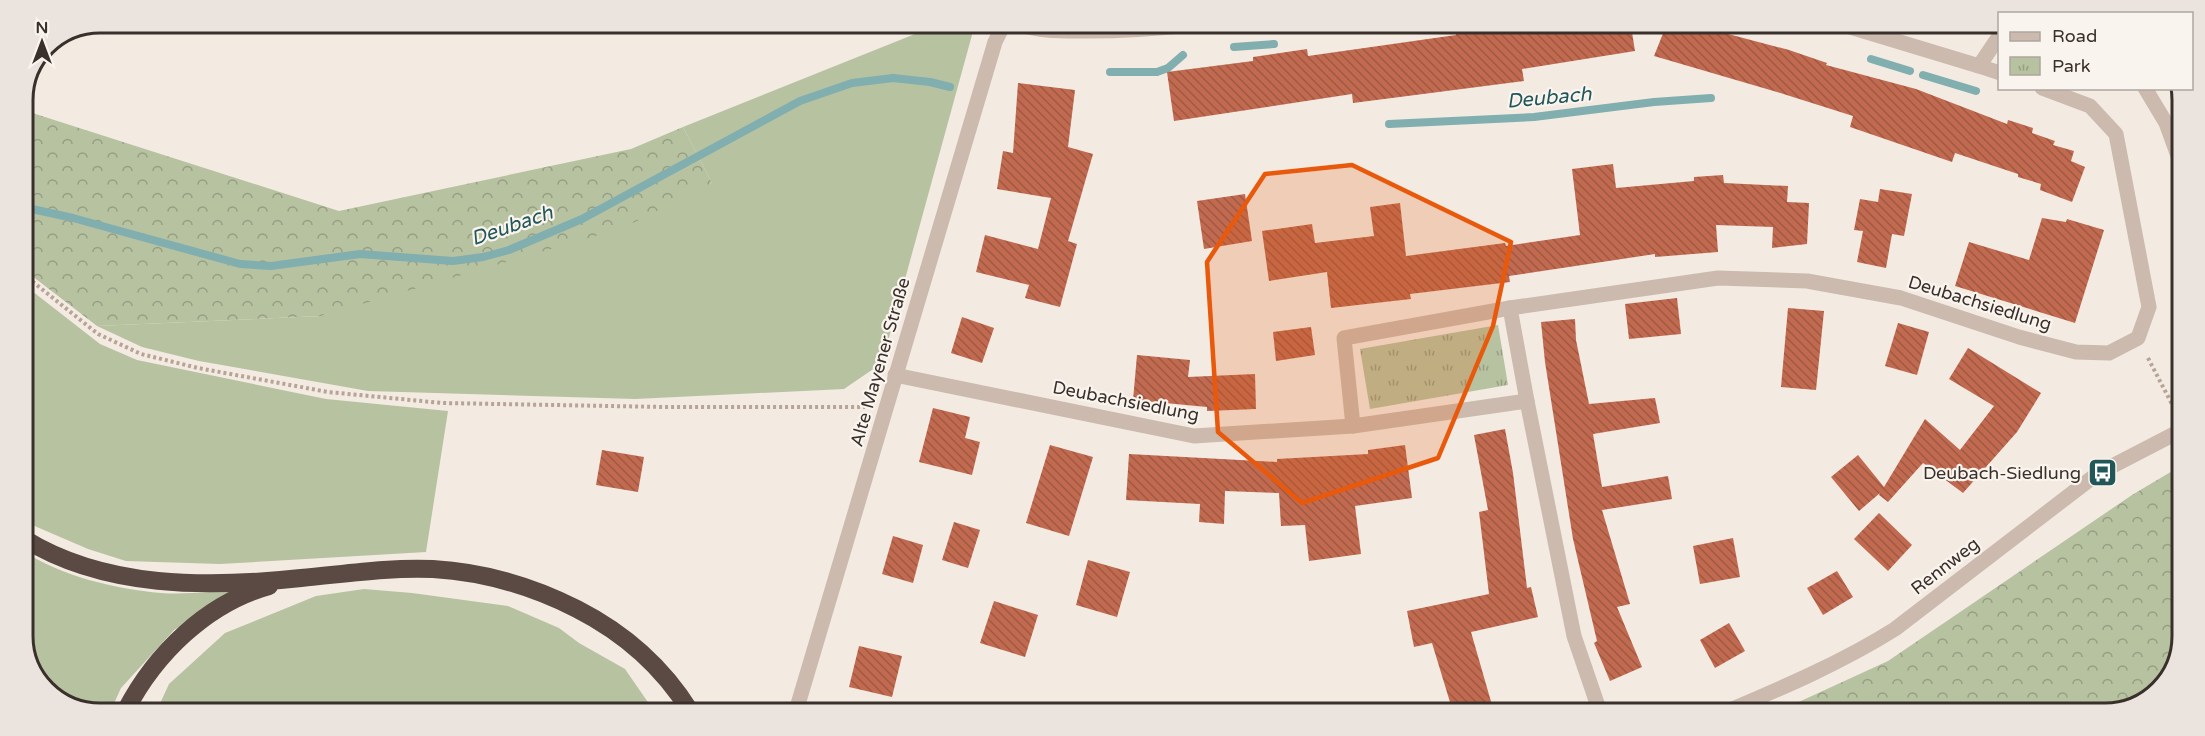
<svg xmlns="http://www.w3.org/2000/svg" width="2205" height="736" viewBox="0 0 2205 736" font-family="'Varela Round',sans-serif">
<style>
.grass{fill:#b7c2a1}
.forest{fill:url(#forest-crowns)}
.park{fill:url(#park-tufts)}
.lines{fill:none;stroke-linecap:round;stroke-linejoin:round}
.stream{stroke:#81aeaf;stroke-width:8}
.building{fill:url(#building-back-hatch)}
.path{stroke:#b7a497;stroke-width:4;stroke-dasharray:3 3;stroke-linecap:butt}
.minor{stroke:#cbbaad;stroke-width:15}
.highway{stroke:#5a4a43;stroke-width:18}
.marked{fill:#e8590c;fill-opacity:0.2;stroke:#e8590c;stroke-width:4.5;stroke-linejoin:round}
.labels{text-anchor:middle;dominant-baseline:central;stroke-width:4.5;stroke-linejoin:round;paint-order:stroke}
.street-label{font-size:18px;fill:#3a302b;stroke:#faf4ee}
.poi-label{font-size:18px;fill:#3a302b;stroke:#faf4ee;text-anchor:end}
.water-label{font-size:20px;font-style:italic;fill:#22575a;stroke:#faf4ee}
.rim{fill:none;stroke:#3a302b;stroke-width:3}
</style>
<defs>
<pattern id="forest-crowns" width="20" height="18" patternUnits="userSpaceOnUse" patternTransform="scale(1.5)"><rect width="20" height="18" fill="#b7c2a1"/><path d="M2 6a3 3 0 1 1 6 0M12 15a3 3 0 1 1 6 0" fill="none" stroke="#969e83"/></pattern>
<pattern id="park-tufts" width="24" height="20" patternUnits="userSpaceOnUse" patternTransform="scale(1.5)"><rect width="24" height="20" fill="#b7c2a1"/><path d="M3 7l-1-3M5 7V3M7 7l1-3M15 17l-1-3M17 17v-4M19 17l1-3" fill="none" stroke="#969e83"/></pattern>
<pattern id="building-back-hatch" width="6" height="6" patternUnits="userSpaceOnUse" patternTransform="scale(1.5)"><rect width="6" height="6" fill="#c26a50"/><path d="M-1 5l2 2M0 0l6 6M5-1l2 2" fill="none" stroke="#9f5843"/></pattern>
</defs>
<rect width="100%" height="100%" fill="#f3eae1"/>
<!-- grass -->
<g class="grass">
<path d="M 940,24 L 975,24 L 882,363 L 844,389 L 635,399 L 368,391 L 199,361 L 142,347 L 97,326 L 321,316 L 712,183 L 683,127 Z"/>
<path d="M 23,284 L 100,344 L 137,360 L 326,399 L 448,411 L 426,552 L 220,564 L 126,561 L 88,549 L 23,521 Z"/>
<path d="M 23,551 C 61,576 115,589 161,593 C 187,595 214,591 240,590 L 174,630 L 121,688 L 111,710 L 75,709 L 39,683 L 23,641 Z"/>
<path d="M 364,589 L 412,593 L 508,606 L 559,628 L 579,643 L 625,669 L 654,711 L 157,710 L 169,684 L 225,633 L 316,596 Z"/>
</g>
<!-- forest -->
<g class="forest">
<path d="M 23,110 L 339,211 L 631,149 L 683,127 L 712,183 L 623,228 L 321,316 L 97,326 L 23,269 Z"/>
<path d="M 2174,470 L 2180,500 L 2178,661 L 2152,698 L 2105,713 L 1775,713 L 1888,661 L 2132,495 Z"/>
</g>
<!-- park -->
<path class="park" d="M 1498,325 L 1508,385 L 1370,409 L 1360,349 Z"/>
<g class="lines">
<!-- stream -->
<g class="stream">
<path d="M 1234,47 L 1274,44"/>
<path d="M 1871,59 L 1910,71"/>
<path d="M 1110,72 L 1157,72 L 1168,68 L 1183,55"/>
<path d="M 1923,75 L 1976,91"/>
<path d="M 1389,124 L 1534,117 L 1654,102 L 1711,98"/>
<path d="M 23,207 L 73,218 L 240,264 L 271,266 L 360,254 L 453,261 L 483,257 L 509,250 L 582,219 L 800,101 L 852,83 L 893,78 L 930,82 L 950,87"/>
</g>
</g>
<!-- building -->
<g class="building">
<path d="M 1528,25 L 1631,26 L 1635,51 L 1522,69 L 1524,81 L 1353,103 L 1352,94 L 1174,121 L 1167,72 L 1253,61 L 1253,57 L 1307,49 L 1308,56 L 1456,35 L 1456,32 Z"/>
<path d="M 1666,26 L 1698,26 L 1789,50 L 1827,63 L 1826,65 L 1916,89 L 2007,124 L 2008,120 L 2033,128 L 2032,133 L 2055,141 L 2053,145 L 2074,151 L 2071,161 L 2085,167 L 2072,202 L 2040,190 L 2041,184 L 2018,177 L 2018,174 L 1955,153 L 1952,162 L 1850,127 L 1853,116 L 1777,92 L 1654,56 Z"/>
<path d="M 1018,83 L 1075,90 L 1068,147 L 1093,154 L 1068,241 L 1077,244 L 1060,307 L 1025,298 L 1029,285 L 976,272 L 985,235 L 1038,249 L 1051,198 L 997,189 L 1003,151 L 1013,153 Z"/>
<path d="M 1613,164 L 1616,188 L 1694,181 L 1694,177 L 1723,175 L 1724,183 L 1788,186 L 1787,202 L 1809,203 L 1807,244 L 1772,248 L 1773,227 L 1716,225 L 1718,252 L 1655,257 L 1655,254 L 1509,276 L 1510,282 L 1410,294 L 1411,299 L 1331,308 L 1327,272 L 1269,281 L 1262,231 L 1312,224 L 1315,243 L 1374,236 L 1370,207 L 1400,203 L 1406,256 L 1505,243 L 1506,246 L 1580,235 L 1572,169 Z"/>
<path d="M 1880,189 L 1912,194 L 1904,236 L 1892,234 L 1886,268 L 1857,262 L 1863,231 L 1854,230 L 1860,199 L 1878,202 Z"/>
<path d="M 1245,194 L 1252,241 L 1204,249 L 1197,201 Z"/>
<path d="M 2042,218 L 2066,222 L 2067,219 L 2104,230 L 2075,323 L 1955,286 L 1969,242 L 2029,260 Z"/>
<path d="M 1677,298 L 1681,334 L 1629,339 L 1625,304 Z"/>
<path d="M 1788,308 L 1824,311 L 1816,390 L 1781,387 Z"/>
<path d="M 962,317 L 994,328 L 982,363 L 951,353 Z"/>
<path d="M 1575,319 L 1576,340 L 1589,404 L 1655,398 L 1660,423 L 1593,434 L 1602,487 L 1668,476 L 1672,499 L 1602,510 L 1630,604 L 1617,607 L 1642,667 L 1610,681 L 1594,643 L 1597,641 L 1573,539 L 1545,362 L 1541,322 Z"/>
<path d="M 1898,323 L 1929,332 L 1917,375 L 1885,366 Z"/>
<path d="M 1311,327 L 1315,355 L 1276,361 L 1273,332 Z"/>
<path d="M 1968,348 L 2041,393 L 2017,432 L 1963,493 L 1923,463 L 1888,502 L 1879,495 L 1880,493 L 1859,511 L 1831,477 L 1858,455 L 1884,487 L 1925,419 L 1960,450 L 1994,406 L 1949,379 Z"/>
<path d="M 1137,355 L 1190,360 L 1188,377 L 1255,374 L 1256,409 L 1207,411 L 1207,407 L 1133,400 Z"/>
<path d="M 933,408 L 970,417 L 965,438 L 980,442 L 972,475 L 919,462 Z"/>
<path d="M 1505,429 L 1513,473 L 1527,588 L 1531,587 L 1538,617 L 1471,632 L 1494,712 L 1453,712 L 1432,643 L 1414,647 L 1407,611 L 1489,594 L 1479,512 L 1488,510 L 1474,435 Z"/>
<path d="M 1050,445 L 1093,457 L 1069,536 L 1026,523 Z"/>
<path d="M 1405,445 L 1412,498 L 1355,506 L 1361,554 L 1309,561 L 1305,525 L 1281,526 L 1279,493 L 1225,491 L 1224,524 L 1199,522 L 1200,504 L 1126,500 L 1129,454 L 1277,462 L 1277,459 L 1368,454 L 1368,450 Z"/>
<path d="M 602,450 L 644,457 L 638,492 L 596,485 Z"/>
<path d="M 1879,513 L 1912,545 L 1888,571 L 1854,539 Z"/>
<path d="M 954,522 L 980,530 L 968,568 L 942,560 Z"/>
<path d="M 893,536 L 923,545 L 913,583 L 882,574 Z"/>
<path d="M 1733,538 L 1740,577 L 1700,584 L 1693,546 Z"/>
<path d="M 1088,560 L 1130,572 L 1117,617 L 1076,605 Z"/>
<path d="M 1837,571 L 1853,597 L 1823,615 L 1807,588 Z"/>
<path d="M 994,601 L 1038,615 L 1025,657 L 980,643 Z"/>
<path d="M 1729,623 L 1745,651 L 1715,668 L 1700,640 Z"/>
<path d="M 859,646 L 902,656 L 892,697 L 849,687 Z"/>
</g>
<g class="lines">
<!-- path -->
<g class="path">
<path d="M 23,274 L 98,334 L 141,354 L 198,368 L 328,392 L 442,403 L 665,407 L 865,407"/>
<path d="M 2148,358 L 2175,410"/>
</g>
<!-- minor -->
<g class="minor">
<path d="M 1018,24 C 1040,32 1065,31 1087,31 C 1122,31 1155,29 1189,25"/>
<path d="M 1847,26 L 1979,66 L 2000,35"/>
<path d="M 1979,66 L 2000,73"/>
<path d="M 2145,88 L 2166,123 L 2182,167"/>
<path d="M 895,375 L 1194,436 L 1353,426 L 1527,401 L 1510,308 L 1718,278 L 1807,281 L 1901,298 L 2019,337 L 2076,352 L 2109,353 L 2138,338 L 2149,307 L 2116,134 L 2090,106 L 2042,88"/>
<path d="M 1527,401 L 1574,636 L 1600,712"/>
<path d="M 1353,426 L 1344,338 L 1510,308"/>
<path d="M 796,711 L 995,42 L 1004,24"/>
<path d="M 1723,713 C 1782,688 1841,663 1895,629 L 2097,474 L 2180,431"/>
</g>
<!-- highway -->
<g class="highway">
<path d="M 23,538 C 104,589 209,588 301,578 C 345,574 389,567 433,569 C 483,572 532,586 577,609 C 624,633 662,666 690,711"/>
<path d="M 126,710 C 155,654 207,603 269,586"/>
</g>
</g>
<!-- marked area -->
<path class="marked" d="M 1352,165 L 1511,242 L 1493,326 L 1438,458 L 1302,503 L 1218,432 L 1207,262 L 1265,174 Z"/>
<!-- icons -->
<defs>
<symbol id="bus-square" viewBox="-11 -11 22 22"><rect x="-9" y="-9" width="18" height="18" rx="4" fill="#22575a" stroke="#faf4ee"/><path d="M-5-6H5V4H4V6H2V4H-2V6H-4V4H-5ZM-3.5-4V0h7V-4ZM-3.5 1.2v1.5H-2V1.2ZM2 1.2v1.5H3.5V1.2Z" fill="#fff"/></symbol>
</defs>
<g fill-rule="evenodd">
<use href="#bus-square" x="2086" y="456" width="33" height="33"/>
</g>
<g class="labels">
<!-- street labels -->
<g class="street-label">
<text transform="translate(1980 303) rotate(17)">Deubachsiedlung</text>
<text transform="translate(880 362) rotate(-74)">Alte Mayener Straße</text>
<text transform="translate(1126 401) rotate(11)">Deubachsiedlung</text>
<text transform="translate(1945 566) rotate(-38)">Rennweg</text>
</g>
<!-- poi labels -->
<g class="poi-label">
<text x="2081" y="473">Deubach-Siedlung</text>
</g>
<!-- water labels -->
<g class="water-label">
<text transform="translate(1549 98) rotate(-5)">Deubach</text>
<text transform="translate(512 226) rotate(-19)">Deubach</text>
</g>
</g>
<!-- crop -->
<path d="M0 0H2205V736H0ZM100 33H2105A67 67 0 0 1 2172 100V636A67 67 0 0 1 2105 703H100A67 67 0 0 1 33 636V100A67 67 0 0 1 100 33Z" fill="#ebe4de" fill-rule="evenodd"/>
<path class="rim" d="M100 33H2105A67 67 0 0 1 2172 100V636A67 67 0 0 1 2105 703H100A67 67 0 0 1 33 636V100A67 67 0 0 1 100 33Z"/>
<!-- legend -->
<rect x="1998" y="12" width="195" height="78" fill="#faf4ee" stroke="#ada6a0" stroke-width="1.5"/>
<rect x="2010" y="32" width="30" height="9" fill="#cbbaad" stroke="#ada6a0" stroke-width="1.5"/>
<text x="2052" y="42" font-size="18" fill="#3a302b">Road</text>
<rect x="2010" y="57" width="30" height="18" fill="url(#park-tufts)" stroke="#ada6a0" stroke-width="1.5"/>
<text x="2052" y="72" font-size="18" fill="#3a302b">Park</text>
<!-- north arrow -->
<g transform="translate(42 42)" stroke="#faf4ee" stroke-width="4.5" paint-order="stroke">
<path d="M0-4.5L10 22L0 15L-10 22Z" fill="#3a302b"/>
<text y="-9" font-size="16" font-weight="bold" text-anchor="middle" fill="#3a302b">N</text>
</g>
</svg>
